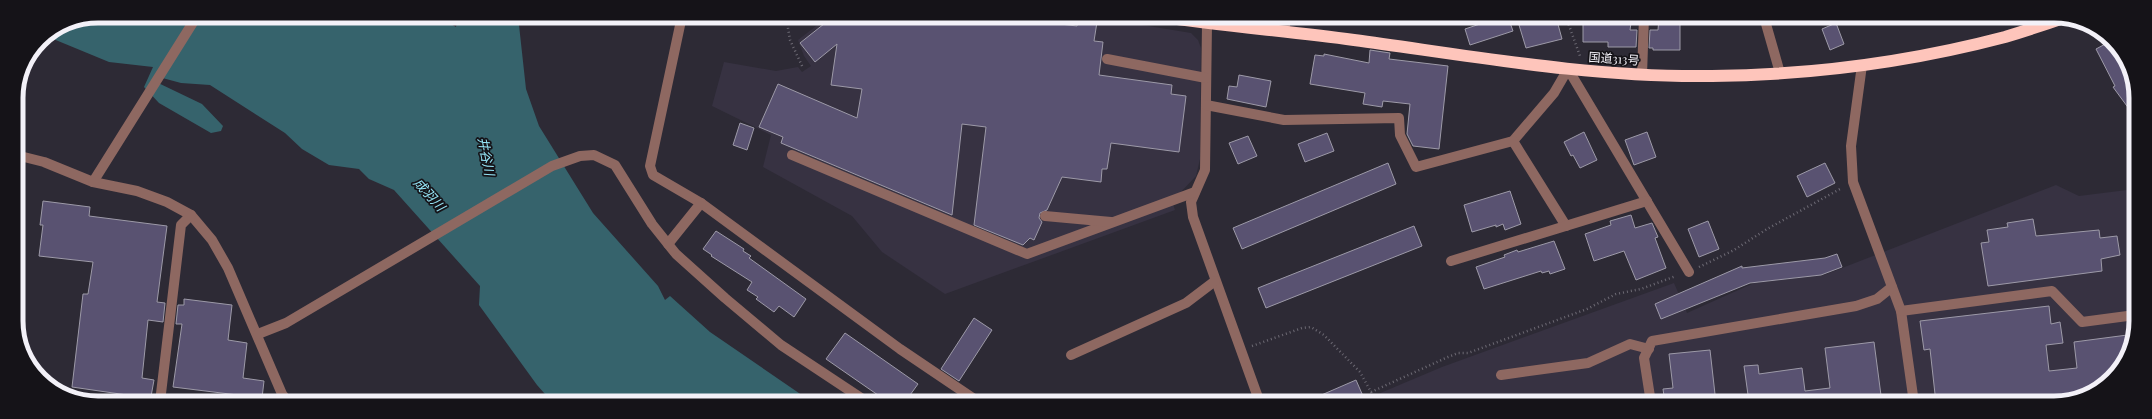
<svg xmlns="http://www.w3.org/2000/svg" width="2152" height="419" viewBox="0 0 2152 419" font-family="'Playfair Display','Noto Sans JP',serif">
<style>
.built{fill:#373242}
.water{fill:#36636c}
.building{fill:#595271;stroke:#9d9aa8}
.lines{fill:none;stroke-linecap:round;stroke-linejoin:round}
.path{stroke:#6d6a74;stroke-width:2.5;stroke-dasharray:1 3;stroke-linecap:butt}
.minor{stroke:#8e6861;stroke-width:10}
.highway{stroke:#fec5bb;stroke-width:12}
.labels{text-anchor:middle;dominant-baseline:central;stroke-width:3.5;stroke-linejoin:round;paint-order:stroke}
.street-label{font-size:12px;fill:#f3f1f8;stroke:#151318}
.water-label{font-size:13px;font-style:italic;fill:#96e6f7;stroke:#151318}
.rim{fill:none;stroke:#f3f1f8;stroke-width:5}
</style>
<rect width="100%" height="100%" fill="#2d2a35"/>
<!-- built -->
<g class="built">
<path d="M 829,16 L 1088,16 L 1191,33 L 1198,40 L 1201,48 L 1200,159 L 1196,176 L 1179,194 L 1171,198 L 1175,210 L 945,294 L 882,252 L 852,216 L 763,167 L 771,135 L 712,106 L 724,62 L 776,71 L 798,67 L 802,72 L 811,66 L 804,56 L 798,40 Z"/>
<path d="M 2056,185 L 2079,196 L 2135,189 L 2135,332 L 2125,362 L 2108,383 L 2060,403 L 1382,403 L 1378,394 L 1442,367 L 1674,283 L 1687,313 L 1754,283 L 1824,275 Z"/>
</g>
<!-- water -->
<path class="water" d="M 98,16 L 437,16 L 456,27 L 458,16 L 518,16 L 526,89 L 539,126 L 593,213 L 658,286 L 665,300 L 670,296 L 710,332 L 812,402 L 552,402 L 537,385 L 479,305 L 480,286 L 394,190 L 369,179 L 359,169 L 329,165 L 302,149 L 285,133 L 210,85 L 181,83 L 155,76 L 152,80 L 202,104 L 223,126 L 221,131 L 211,133 L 159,103 L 144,87 L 153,67 L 109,62 L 46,36 L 67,22 Z"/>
<!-- building -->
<g class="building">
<path d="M 834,16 L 849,16 L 851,22 L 872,24 L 873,16 L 1053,16 L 1052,23 L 1077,26 L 1078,19 L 1097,22 L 1094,41 L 1103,42 L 1099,75 L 1172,85 L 1171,94 L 1186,96 L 1179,152 L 1111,143 L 1107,169 L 1102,169 L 1101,182 L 1062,177 L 1047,210 L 1040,213 L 1039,218 L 1042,222 L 1034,240 L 1030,238 L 1023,245 L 974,225 L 986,127 L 962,124 L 952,215 L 781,143 L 783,137 L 759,127 L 778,84 L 857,118 L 862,89 L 831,85 L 837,44 L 815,62 L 800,43 Z"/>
<path d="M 1501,17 L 1508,17 L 1513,31 L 1470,45 L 1465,29 Z"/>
<path d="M 1547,17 L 1556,17 L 1562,39 L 1526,48 L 1519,25 Z"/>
<path d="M 1583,17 L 1626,17 L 1626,23 L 1631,23 L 1630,30 L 1637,30 L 1636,47 L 1608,47 L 1608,42 L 1583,42 Z"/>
<path d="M 1659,17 L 1680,17 L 1680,50 L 1653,50 L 1653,48 L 1649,48 L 1650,30 L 1658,30 Z"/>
<path d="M 1836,23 L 1844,44 L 1830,50 L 1822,29 Z"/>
<path d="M 2111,41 L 2134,81 L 2135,117 L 2113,87 L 2115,86 L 2096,49 Z"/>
<path d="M 1370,50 L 1390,53 L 1389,59 L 1448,66 L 1439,149 L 1413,146 L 1407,134 L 1410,104 L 1383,101 L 1382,107 L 1363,104 L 1365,93 L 1310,84 L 1315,55 L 1324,56 L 1324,54 L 1369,63 Z"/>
<path d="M 1239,75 L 1271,81 L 1266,107 L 1227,99 L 1229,86 L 1237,87 Z"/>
<path d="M 740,123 L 754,128 L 747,150 L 733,145 Z"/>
<path d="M 1584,132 L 1597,160 L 1580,168 L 1573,155 L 1571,156 L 1564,142 Z"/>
<path d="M 1647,132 L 1656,157 L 1634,165 L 1625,140 Z"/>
<path d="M 1327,133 L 1334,151 L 1305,162 L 1298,144 Z"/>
<path d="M 1248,136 L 1257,156 L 1238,164 L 1229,143 Z"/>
<path d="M 1388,163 L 1396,184 L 1242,249 L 1233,228 Z"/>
<path d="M 1825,163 L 1835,183 L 1807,197 L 1797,176 Z"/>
<path d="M 1510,191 L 1521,224 L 1505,230 L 1503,224 L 1496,227 L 1496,225 L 1472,232 L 1464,205 Z"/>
<path d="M 43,201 L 90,207 L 89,216 L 167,226 L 157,302 L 165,303 L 163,322 L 148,320 L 142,378 L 154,380 L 150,402 L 133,399 L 134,396 L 72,387 L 83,294 L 88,294 L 93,262 L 39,256 L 43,225 L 40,225 Z"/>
<path d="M 1631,215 L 1635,228 L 1652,223 L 1658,237 L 1655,238 L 1666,268 L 1636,280 L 1624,251 L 1594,261 L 1585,234 L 1611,225 L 1610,221 Z"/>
<path d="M 2033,219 L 2036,236 L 2099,230 L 2100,238 L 2117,236 L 2120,255 L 2101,259 L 2102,271 L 1988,286 L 1981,243 L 1989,242 L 1987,230 L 2008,227 L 2007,223 Z"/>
<path d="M 1708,221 L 1719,249 L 1699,257 L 1688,229 Z"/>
<path d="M 1414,226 L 1422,246 L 1266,308 L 1258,288 Z"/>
<path d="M 716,231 L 744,249 L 743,251 L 751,256 L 749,258 L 806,299 L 794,317 L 779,306 L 774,312 L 756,299 L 758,297 L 747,290 L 752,282 L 711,256 L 712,255 L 703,249 Z"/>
<path d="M 1554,241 L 1565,269 L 1550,274 L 1549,271 L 1542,273 L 1541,271 L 1484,289 L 1476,267 L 1505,257 L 1504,255 L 1517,250 L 1518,252 Z"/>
<path d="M 1837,254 L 1842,267 L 1821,275 L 1750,283 L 1661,319 L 1655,304 L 1742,266 L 1742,268 L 1825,258 Z"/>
<path d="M 184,299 L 232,305 L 228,340 L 247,343 L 243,378 L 264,381 L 262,398 L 173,387 L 182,324 L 176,324 L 178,305 L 184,305 Z"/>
<path d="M 2049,306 L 2051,324 L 2060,322 L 2063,343 L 2046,345 L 2049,371 L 2077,368 L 2074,342 L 2135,334 L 2125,362 L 2108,383 L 2060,403 L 1936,403 L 1930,349 L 1924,350 L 1920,321 Z"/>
<path d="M 974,318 L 992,330 L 959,381 L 941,369 Z"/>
<path d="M 845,333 L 918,384 L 905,402 L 888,402 L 826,359 Z"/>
<path d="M 1874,342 L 1882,403 L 1778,403 L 1777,398 L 1749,402 L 1744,366 L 1758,365 L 1759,374 L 1802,368 L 1805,391 L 1830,388 L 1825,348 Z"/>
<path d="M 1710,350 L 1716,403 L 1665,403 L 1663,389 L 1673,388 L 1669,354 Z"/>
<path d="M 1356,380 L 1366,403 L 1303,403 Z"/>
</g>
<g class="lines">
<!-- path -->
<g class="path">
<path d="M 786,16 L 790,40 L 803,68"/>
<path d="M 1566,17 L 1580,56"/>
<path d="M 1699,267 L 1734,250 L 1767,229 L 1842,188"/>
<path d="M 1252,346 L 1302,328 L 1311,327 L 1324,335 L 1360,372 L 1377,403"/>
<path d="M 1371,392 L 1448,357 L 1458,353 L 1468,353 L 1587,309 L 1616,294 L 1641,289 L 1676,276"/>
</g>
<!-- minor -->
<g class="minor">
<path d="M 682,16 L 650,166 L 653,175 L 701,203 L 900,349 L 980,403"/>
<path d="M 1764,17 L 1780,73"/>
<path d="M 1207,24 L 1205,170 L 1191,202 L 1193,217 L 1260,403"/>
<path d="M 1284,30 L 1287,16"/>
<path d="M 1107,59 L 1206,78"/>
<path d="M 1862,65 L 1851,146 L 1853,182 L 1901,311 L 1914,403"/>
<path d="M 1642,75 L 1644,17"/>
<path d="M 1206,105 L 1284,120 L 1399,118 L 1400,135 L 1416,167 L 1513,141 L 1554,93 L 1568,69 L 1689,272"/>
<path d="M 1513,141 L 1566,226"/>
<path d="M 16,155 L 44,162 L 93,182 L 137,191 L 167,202 L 191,215 L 212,240 L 228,268 L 282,394 L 288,402"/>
<path d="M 792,155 L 1027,254 L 1195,192"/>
<path d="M 93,182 L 197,16"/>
<path d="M 1045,216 L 1111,222"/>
<path d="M 668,244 L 701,203"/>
<path d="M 1451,261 L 1647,201"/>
<path d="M 1901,311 L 2052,291 L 2082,322 L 2135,315"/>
<path d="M 258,334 L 286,323 L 552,166 L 580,156 L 594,155 L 615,165 L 652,224 L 676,254 L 725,298 L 781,345 L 867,402"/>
<path d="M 1071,355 L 1186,303 L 1215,281"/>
<path d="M 1501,375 L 1588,363 L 1630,344 L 1649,349"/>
<path d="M 160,402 L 181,225 L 191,215"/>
<path d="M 1651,403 L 1644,358 L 1652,341 L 1856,306 L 1877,299 L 1892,287"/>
</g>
<!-- highway -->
<path class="highway" d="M 1157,16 C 1222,26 1288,31 1354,40 C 1472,56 1592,78 1712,76 C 1810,75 1910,62 2005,37 C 2025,31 2046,24 2066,17"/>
</g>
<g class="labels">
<!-- street labels -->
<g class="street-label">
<text transform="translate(1614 58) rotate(4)">国道313号</text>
</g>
<!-- water labels -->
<g class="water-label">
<text transform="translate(487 156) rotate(79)">井谷川</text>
<text transform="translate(430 194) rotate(48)">成羽川</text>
</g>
</g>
<!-- crop -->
<path d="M0 0H2152V419H0ZM98 23H2054A75 75 0 0 1 2129 98V321A75 75 0 0 1 2054 396H98A75 75 0 0 1 23 321V98A75 75 0 0 1 98 23Z" fill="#151318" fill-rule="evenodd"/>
<path class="rim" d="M98 23H2054A75 75 0 0 1 2129 98V321A75 75 0 0 1 2054 396H98A75 75 0 0 1 23 321V98A75 75 0 0 1 98 23Z"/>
</svg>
